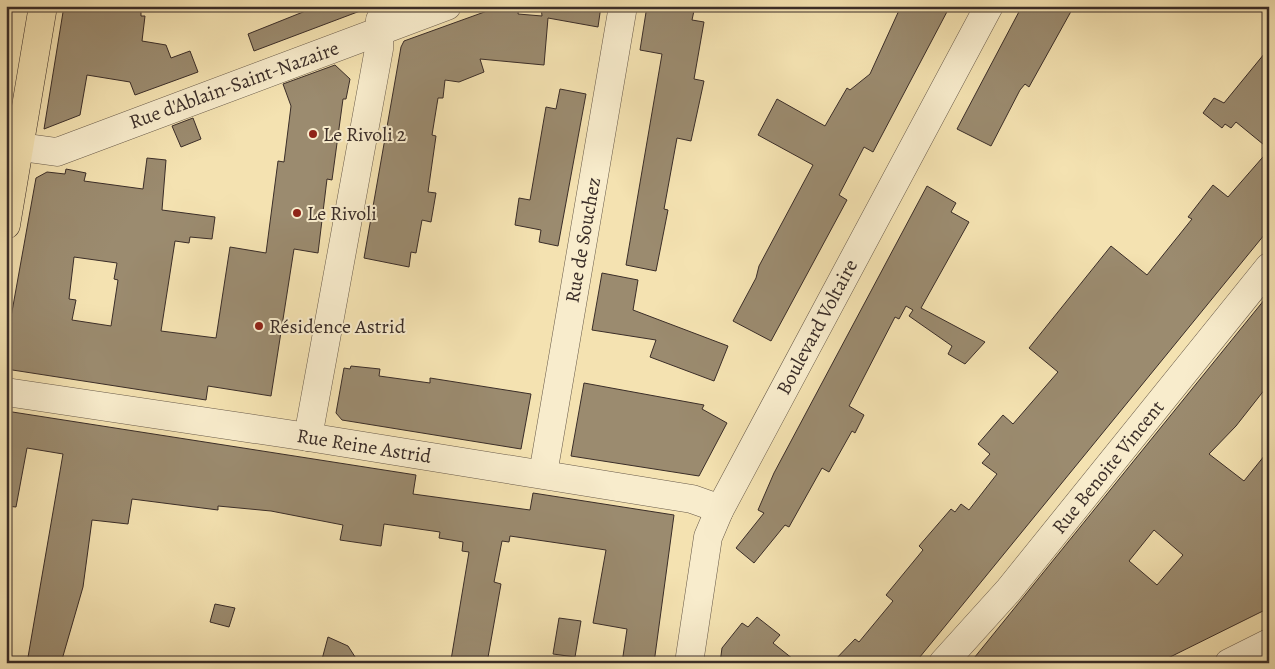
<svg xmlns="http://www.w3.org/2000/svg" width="1275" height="669" viewBox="0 0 1275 669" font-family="Alegreya,serif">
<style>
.building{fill:#9b8b6f;stroke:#3a2d28;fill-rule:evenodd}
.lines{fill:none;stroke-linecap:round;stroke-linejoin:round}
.minor-casing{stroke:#685a4a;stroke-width:29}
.major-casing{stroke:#3a2d28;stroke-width:29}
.minor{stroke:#f8eccc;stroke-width:28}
.major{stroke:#f4e2b1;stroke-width:28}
.poi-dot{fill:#8f2418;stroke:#f8eccc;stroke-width:2}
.labels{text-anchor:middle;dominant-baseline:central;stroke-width:4;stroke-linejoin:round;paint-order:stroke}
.street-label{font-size:20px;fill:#3a2d28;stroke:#f8eccc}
.poi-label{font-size:20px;fill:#3a2d28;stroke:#f8eccc;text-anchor:start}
</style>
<rect width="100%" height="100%" fill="#f4e2b1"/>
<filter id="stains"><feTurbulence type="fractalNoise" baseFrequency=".004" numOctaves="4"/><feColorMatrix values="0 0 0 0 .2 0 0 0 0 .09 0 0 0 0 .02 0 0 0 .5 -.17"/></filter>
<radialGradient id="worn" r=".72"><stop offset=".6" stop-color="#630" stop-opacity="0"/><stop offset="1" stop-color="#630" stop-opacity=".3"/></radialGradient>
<!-- building -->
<g class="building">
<path d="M 64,6 L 116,6 L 141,11 L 141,16 L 145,16 L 142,41 L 166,45 L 171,58 L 190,51 L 198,72 L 135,95 L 130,82 L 87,75 L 80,115 L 44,129 Z"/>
<path d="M 318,6 L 368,6 L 368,8 L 254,51 L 248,34 Z"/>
<path d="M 501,6 L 519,6 L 518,14 L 542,16 L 541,6 L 601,6 L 598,27 L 548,18 L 544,65 L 480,59 L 484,72 L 459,82 L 445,80 L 443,98 L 438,98 L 432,135 L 436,136 L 428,192 L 436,193 L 431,222 L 422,220 L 416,253 L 411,252 L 409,267 L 364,258 L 401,47 L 404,41 Z"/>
<path d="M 647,6 L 695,6 L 692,20 L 704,22 L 694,79 L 704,81 L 691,141 L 677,138 L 664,209 L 668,210 L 656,271 L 626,265 L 662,54 L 640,50 Z"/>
<path d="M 901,6 L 950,6 L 873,152 L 864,147 L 839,195 L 847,200 L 771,341 L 733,321 L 756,278 L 759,266 L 813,165 L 758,135 L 777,99 L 825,126 L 847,88 L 850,90 L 870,74 Z"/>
<path d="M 1022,6 L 1074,6 L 1029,87 L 1025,84 L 1020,90 L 991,146 L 957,129 Z"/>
<path d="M 1269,48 L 1269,149 L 1236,122 L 1231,128 L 1225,124 L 1222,128 L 1203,113 L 1214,98 L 1224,103 Z"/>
<path d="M 335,65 L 350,79 L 346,99 L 343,99 L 332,180 L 327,179 L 318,253 L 294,249 L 271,396 L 208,386 L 206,400 L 6,369 L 6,345 L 36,178 L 47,172 L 65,174 L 66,169 L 86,173 L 84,181 L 143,189 L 147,158 L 166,160 L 162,210 L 215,217 L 212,239 L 190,237 L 189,243 L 175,241 L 161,331 L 216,338 L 230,247 L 266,253 L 278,161 L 284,162 L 291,106 L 283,84 ZM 74,257 L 117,263 L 114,279 L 118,280 L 111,326 L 72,320 L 76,300 L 69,299 Z"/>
<path d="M 560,89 L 586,94 L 558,246 L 539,242 L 541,230 L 515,225 L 519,198 L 530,200 L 546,107 L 556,109 Z"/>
<path d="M 193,118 L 201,139 L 181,147 L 172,126 Z"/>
<path d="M 1269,150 L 1269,229 L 915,663 L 832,663 L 855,639 L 859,642 L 893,601 L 886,595 L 923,550 L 919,546 L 951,509 L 955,512 L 961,504 L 969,510 L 997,474 L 982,463 L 990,454 L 978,444 L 1003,415 L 1013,424 L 1058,372 L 1029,348 L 1111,246 L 1147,275 L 1192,219 L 1188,217 L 1213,185 L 1228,197 Z"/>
<path d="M 927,186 L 956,203 L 951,212 L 969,222 L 921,308 L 985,342 L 965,364 L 948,354 L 952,346 L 909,316 L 913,310 L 906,306 L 899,319 L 895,317 L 849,406 L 864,415 L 855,433 L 852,431 L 829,472 L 822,468 L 789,527 L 785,525 L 754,563 L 736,548 L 764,513 L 758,510 L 774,473 Z"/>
<path d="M 602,273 L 638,280 L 633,310 L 728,346 L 714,381 L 650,357 L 656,340 L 592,330 Z"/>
<path d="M 1269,294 L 1269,384 L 1236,426 L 1209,454 L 1244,481 L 1269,450 L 1269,608 L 1158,663 L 970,663 ZM 1154,530 L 1183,555 L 1157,585 L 1129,561 Z"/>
<path d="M 351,366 L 380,369 L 379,376 L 430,383 L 430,378 L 531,394 L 521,449 L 342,420 L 336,413 L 344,368 L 350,369 Z"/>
<path d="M 584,383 L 704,405 L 702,409 L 727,423 L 699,476 L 571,456 Z"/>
<path d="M 6,411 L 416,475 L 413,494 L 530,510 L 533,493 L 674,515 L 654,663 L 622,663 L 627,629 L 593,623 L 606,550 L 510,536 L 509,542 L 502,541 L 494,582 L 501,584 L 487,663 L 465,663 L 451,660 L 469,552 L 462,551 L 463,542 L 439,538 L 440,532 L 384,524 L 381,546 L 340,540 L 343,525 L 271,511 L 218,506 L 218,510 L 132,499 L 128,524 L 92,520 L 83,587 L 61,663 L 27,663 L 63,454 L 27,448 L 16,507 L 6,506 Z"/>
<path d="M 215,604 L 235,608 L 229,627 L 210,622 Z"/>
<path d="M 757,617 L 780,635 L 773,643 L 798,663 L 720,663 L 722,648 L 742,623 L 748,627 Z"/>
<path d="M 559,618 L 581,621 L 575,657 L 553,654 Z"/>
<path d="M 328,637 L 348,646 L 359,663 L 321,663 Z"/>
</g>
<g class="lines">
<defs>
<g id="minor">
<path d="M 6,145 L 57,152 L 447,6"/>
<path d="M 6,392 L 308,437 L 692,499 L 709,505 L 719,511"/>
<path d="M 308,437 L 379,49 L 380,20 L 387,6"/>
<path d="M 543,474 L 623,6"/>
<path d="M 689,663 L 708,537 L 719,511 L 989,6"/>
<path d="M 943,663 L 1008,591 L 1269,267"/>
<path d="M 1229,663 L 1269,643"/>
</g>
<path id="major" d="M 6,225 L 43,6"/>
</defs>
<!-- minor casing -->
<use href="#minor" class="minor-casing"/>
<!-- major casing -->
<use href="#major" class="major-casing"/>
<!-- minor -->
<use href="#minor" class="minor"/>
<!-- major -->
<use href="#major" class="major"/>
</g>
<!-- markers -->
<g class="poi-dot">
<circle cx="313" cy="134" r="5"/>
<circle cx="297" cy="213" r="5"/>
<circle cx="259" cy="326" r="5"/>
</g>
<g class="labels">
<!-- street labels -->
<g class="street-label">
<text transform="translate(234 85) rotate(-20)">Rue d'Ablain-Saint-Nazaire</text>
<text transform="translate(583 240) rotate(-80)">Rue de Souchez</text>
<text transform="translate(817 327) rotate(-62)">Boulevard Voltaire</text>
<text transform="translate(364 446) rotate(9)">Rue Reine Astrid</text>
<text transform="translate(1108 467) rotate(-51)">Rue Benoite Vincent</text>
</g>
<!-- poi labels -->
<g class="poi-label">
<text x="323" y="134">Le Rivoli 2</text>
<text x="307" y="213">Le Rivoli</text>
<text x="269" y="326">Résidence Astrid</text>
</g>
</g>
<!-- margin -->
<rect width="1275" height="669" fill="none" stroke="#f4e2b1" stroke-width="25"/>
<rect x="8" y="8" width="1260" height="654" fill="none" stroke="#3a2d28" stroke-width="2.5"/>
<rect x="12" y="12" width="1250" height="644" fill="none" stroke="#3a2d28"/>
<rect width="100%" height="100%" filter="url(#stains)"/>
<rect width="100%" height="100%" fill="url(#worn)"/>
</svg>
